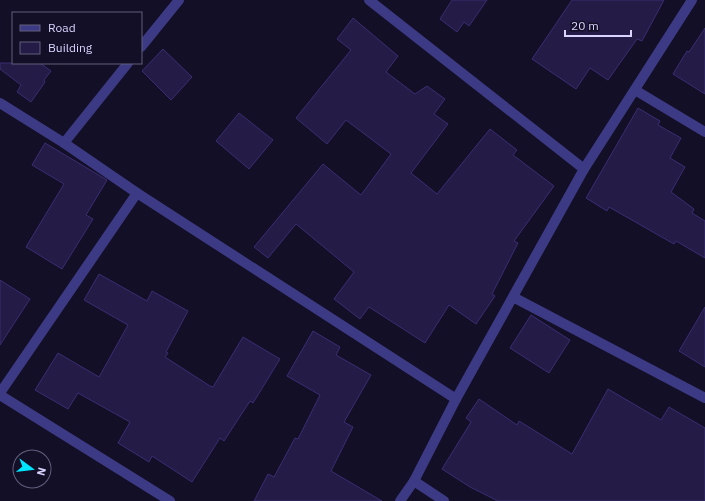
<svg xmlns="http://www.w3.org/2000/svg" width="705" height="501" viewBox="0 0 705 501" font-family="'IBM Plex Sans',sans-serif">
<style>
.building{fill:#241b47;stroke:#3b2d73}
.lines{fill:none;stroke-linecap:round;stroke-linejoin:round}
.minor{stroke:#3d3a85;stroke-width:10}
</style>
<rect width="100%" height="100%" fill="#130f26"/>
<!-- building -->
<g class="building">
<path d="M 452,0 L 487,0 L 469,26 L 464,22 L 457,32 L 440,19 Z"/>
<path d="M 572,0 L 664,0 L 642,41 L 637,39 L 608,80 L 590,68 L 576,89 L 532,59 Z"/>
<path d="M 353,18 L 398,56 L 386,72 L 415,94 L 427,86 L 445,99 L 434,114 L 448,124 L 411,173 L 437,194 L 490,129 L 517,150 L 513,155 L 554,186 L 514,241 L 518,243 L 492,294 L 495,296 L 476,324 L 449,305 L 425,343 L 369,307 L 360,319 L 334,299 L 354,272 L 296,224 L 268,258 L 254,247 L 323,164 L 361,195 L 391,154 L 346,120 L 327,144 L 296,118 L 351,50 L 337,39 Z"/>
<path d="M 705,28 L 705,94 L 673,74 L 687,51 L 689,52 Z"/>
<path d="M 163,49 L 192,77 L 171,100 L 142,71 Z"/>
<path d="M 0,63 L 40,63 L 51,71 L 44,80 L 45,82 L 31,102 L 17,92 L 21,85 L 0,69 Z"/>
<path d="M 638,108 L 660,121 L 658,125 L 681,138 L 670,158 L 685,167 L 671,192 L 694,209 L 692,213 L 705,221 L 705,258 L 676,241 L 674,244 L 609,207 L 607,211 L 586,198 Z"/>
<path d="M 239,113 L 273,140 L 249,169 L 216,141 Z"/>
<path d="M 45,143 L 107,180 L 86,215 L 93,219 L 62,269 L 26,247 L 64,184 L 32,165 Z"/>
<path d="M 99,274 L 147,301 L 152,291 L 188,311 L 166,352 L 168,353 L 165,357 L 210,386 L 213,387 L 243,337 L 280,359 L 253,403 L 250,401 L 224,441 L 220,438 L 192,482 L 152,456 L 149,462 L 118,443 L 130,422 L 78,393 L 68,409 L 35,390 L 58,353 L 99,377 L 128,325 L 84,300 Z"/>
<path d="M 0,280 L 30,299 L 0,345 Z"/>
<path d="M 705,307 L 705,367 L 679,351 Z"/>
<path d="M 531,315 L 570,340 L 549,373 L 510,348 Z"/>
<path d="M 313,331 L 340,347 L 336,355 L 371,375 L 344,422 L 353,427 L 331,471 L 382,501 L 254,501 L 268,474 L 274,477 L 295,438 L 298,439 L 320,395 L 287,376 Z"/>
<path d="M 608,389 L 661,420 L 669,407 L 705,428 L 705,501 L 498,501 L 470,487 L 442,469 L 471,422 L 466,418 L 479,399 L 517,425 L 519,421 L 572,454 Z"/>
</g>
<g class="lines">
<!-- minor -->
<g class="minor">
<path d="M 369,0 L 584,169"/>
<path d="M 141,47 L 179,0"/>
<path d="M 635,90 L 705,132"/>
<path d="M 0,103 L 64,143 L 137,193 L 456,399"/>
<path d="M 64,143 L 128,63"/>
<path d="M 513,297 L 705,398"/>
<path d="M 0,393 L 137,193"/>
<path d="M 0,395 L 170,501"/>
<path d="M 414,481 L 444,501"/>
<path d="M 400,501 L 414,481 L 456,399 L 584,169 L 692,0"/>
</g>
</g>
<!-- legend -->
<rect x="12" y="12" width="130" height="52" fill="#130f26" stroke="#625e7d"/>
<rect x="20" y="25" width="20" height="6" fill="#3d3a85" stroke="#625e7d"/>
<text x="48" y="32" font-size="12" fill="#d9d4ff">Road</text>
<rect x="20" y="42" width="20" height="12" fill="#241b47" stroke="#625e7d"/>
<text x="48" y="52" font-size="12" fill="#d9d4ff">Building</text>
<!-- north arrow -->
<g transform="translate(32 469) rotate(105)"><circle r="19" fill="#130f26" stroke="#625e7d"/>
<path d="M0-3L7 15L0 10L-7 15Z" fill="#00e5ff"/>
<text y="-6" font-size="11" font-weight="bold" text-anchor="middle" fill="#d9d4ff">N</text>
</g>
<!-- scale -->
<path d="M565 30v6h66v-6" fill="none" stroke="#d9d4ff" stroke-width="2"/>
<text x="571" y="30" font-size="12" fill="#d9d4ff" stroke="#130f26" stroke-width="3" paint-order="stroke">20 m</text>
</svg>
